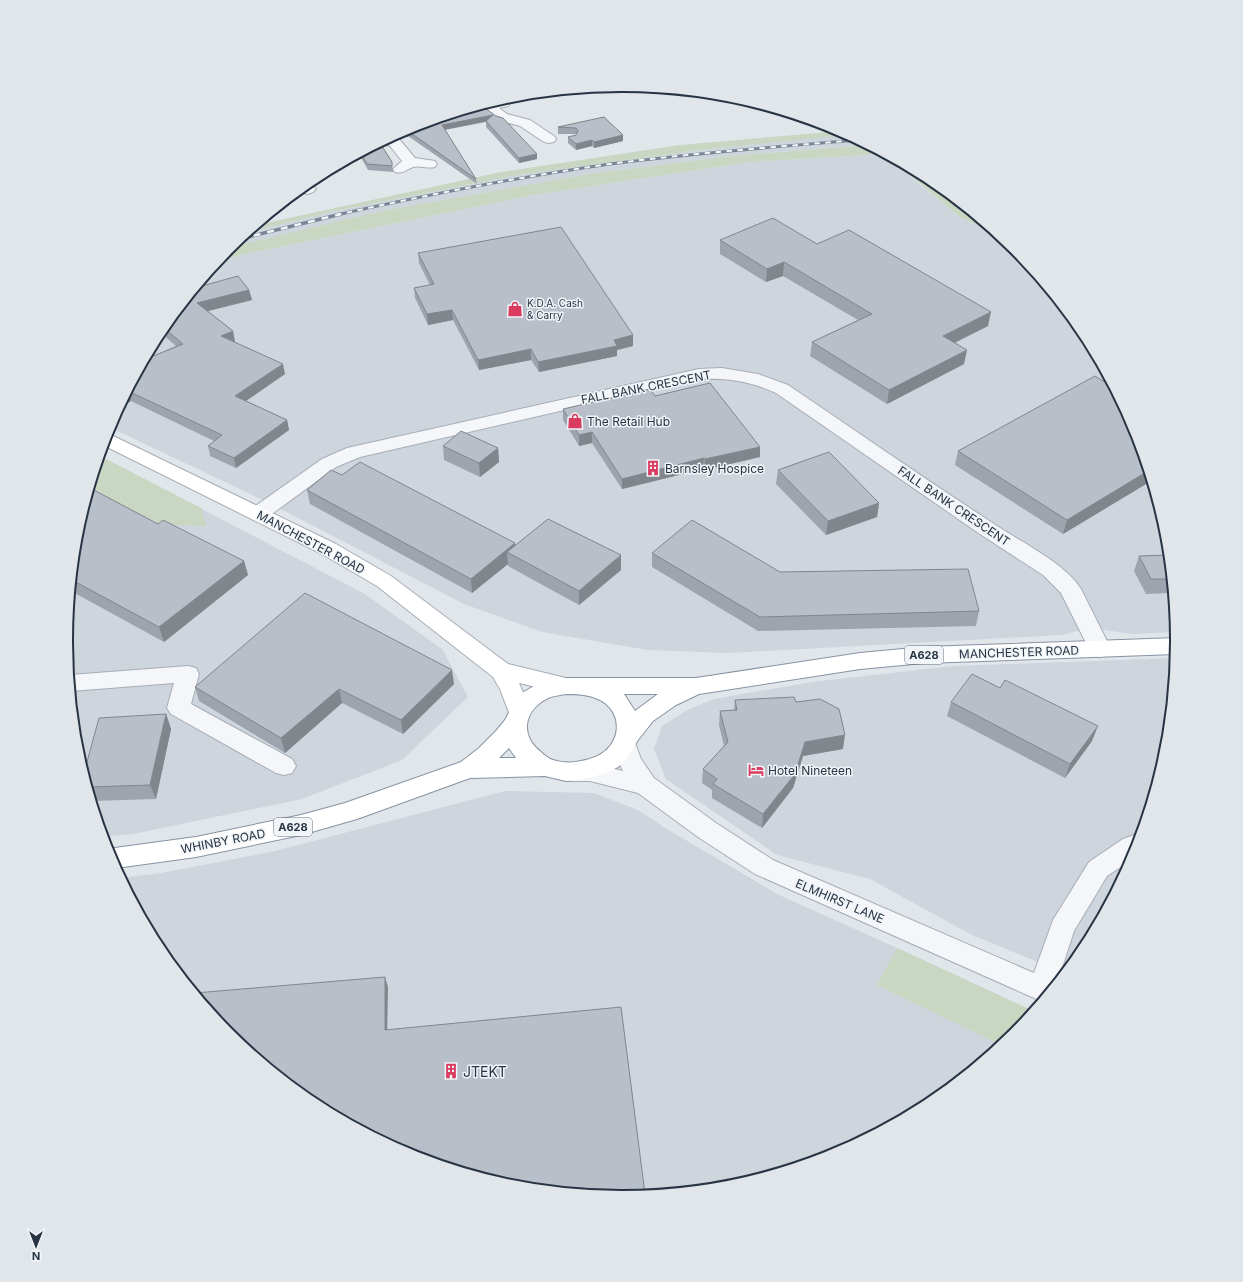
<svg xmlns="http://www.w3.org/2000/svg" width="1243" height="1282" viewBox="0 0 1243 1282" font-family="Inter,sans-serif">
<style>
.built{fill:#cfd5dd}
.green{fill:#c8d6c2}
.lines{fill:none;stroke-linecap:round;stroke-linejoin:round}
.minor-casing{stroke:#a6adb6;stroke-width:2}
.secondary-casing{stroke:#a6adb6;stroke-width:2}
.trunk-casing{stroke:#8794a3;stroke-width:2}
.minor{fill:#f4f6f9;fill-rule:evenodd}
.secondary{fill:#fff;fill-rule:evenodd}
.trunk{fill:#fff;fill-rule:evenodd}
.rail-far1-casing{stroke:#798696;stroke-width:3}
.rail-casing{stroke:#798696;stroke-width:3.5}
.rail-far1{stroke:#f1f5f8;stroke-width:2;stroke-dasharray:5.5;stroke-linecap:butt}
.rail{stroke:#f1f5f8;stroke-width:2.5;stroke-dasharray:7;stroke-linecap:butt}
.wall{fill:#9ea4ad}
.shaded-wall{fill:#81868d}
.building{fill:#b8bfc9;stroke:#81868d}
.labels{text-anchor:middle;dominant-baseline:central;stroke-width:3;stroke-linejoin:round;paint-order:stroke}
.far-poi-label{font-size:10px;fill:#283444;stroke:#f1f5f8;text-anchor:start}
.shield{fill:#f1f5f8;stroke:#646e7a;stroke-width:1}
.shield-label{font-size:11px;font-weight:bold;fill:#283444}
.street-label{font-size:12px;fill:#283444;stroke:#f1f5f8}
.poi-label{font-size:12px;fill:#283444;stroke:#f1f5f8;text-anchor:start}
.near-poi-label{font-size:14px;fill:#283444;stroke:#f1f5f8;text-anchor:start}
.rim{fill:none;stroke:#283444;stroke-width:2}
</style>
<rect width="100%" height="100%" fill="#e1e6eb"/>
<!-- built -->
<g class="built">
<path d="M 832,135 L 847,135 L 867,145 L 731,156 L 590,174 L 382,211 L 229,248 L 249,232 L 330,212 L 517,175 L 708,149 Z"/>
<path d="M 883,154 L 961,218 L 992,230 L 1014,248 L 1084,333 L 1135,429 L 1166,533 L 1176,632 L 1132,634 L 1090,628 L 1061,635 L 728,653 L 648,650 L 542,632 L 464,604 L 271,504 L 109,427 L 160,332 L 218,261 L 245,254 L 533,195 L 750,162 Z"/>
<path d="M 100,456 L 365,594 L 442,649 L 468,697 L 402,760 L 302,799 L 133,834 L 103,837 L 77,749 L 66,641 L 77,532 Z"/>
<path d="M 1175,658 L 1166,750 L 1135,854 L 1083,950 L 1064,973 L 970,934 L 870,879 L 777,855 L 666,779 L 654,749 L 662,726 L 689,709 L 714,699 L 812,682 L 952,666 Z"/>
<path d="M 505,791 L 594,793 L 638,810 L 667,829 L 777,894 L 897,948 L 1033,1011 L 1014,1034 L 930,1103 L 834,1154 L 730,1186 L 623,1196 L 513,1186 L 409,1154 L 313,1103 L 229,1034 L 159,949 L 121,878 L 161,873 L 275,851 Z"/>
</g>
<!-- green -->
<g class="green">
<path d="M 841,131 L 847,135 L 708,149 L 517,175 L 330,212 L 249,232 L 257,225 L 501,172 L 680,145 Z"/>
<path d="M 867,145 L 883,154 L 750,162 L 533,195 L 245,254 L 218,261 L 229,248 L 294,232 L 382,211 L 590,174 L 731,156 Z"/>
<path d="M 887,156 L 930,179 L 992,230 L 961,218 Z"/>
<path d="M 100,456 L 201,508 L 206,526 L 161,524 L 90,489 Z"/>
<path d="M 897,948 L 1033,1011 L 1014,1034 L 1001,1045 L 877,985 Z"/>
</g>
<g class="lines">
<defs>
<g id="minor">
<path d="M 504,99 L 508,100 L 510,103 L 508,106 L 499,108 L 507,114 L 530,120 L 554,136 L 556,139 L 554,142 L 549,143 L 544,142 L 520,126 L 497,120 L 486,112 L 465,115 L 459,113 Z"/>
<path d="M 393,136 L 400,140 L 415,158 L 435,161 L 437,164 L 435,167 C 428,169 419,165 413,167 C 405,170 403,174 395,172 L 393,169 L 402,161 L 390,146 L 382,142 Z"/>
<path d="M 306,184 L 313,186 L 316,189 L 313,192 L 308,194 L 297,192 Z"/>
<path d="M 722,368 L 758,374 L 788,385 C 857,432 925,479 994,524 C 1019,541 1065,563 1081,589 L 1111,649 L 1108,655 L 1100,657 L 1092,655 L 1061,593 L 1043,575 L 980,534 L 776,393 C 750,381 727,378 699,379 L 360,457 L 336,467 L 265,519 L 258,520 L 251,519 L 248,514 L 251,509 L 322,459 L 347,448 L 699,369 Z"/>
<path d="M 188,666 L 196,668 L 199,674 L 191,704 L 292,759 L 296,766 L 292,773 L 284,775 L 276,773 L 171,714 L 167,708 L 174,683 L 71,691 L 70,675 Z"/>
<path d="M 625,735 L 633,738 L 641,759 L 654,778 L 716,823 L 773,860 L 1034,973 L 1053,920 L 1089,862 L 1123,839 L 1137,834 L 1140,835 L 1131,860 L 1107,876 L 1074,931 L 1058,980 L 1041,1001 L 755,874 L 698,837 L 638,793 L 590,781 L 571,781 L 563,779 L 559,772 L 563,765 C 583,759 603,766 623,771 L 618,761 L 613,744 L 617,738 Z"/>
</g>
<path id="secondary" d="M 107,433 L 336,544 L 391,576 L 508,664 L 574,680 L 577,686 L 574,692 L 566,694 L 519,683 L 531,712 L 527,718 L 519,721 L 511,718 L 500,689 L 493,677 L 377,586 L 322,554 L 103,445 Z"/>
<path id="trunk" d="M 1177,638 L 1176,654 L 924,663 L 860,669 L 699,694 L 676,705 L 653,721 L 638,740 L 626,760 L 618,767 L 608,772 L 589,778 L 566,781 L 545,776 L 470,778 L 357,819 L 301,835 L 196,857 L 116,868 L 107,849 L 196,837 L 301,815 L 345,803 L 461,762 L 479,748 L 496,731 L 505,720 L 515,701 L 522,693 L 534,686 L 566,678 L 696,678 L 860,653 L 924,647 ZM 566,694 C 584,694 605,696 614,714 C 619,725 617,737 610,746 C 603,755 592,759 581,761 C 573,763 562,763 553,760 C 549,759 544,755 541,752 C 519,735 524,710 548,698 C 553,696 560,695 566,694 ZM 624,694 L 658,694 L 635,711 ZM 509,748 L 516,758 L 499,758 Z"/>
</defs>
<!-- minor casing -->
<use href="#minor" class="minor-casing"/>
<!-- secondary casing -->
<use href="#secondary" class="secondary-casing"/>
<!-- trunk casing -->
<use href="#trunk" class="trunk-casing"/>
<!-- minor -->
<use href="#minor" class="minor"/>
<!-- secondary -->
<use href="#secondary" class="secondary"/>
<!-- trunk -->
<use href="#trunk" class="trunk"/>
<defs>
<path id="rail-far1" d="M 336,215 C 427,195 518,177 610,164 C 692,153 775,147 857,140"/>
<path id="rail" d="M 240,239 L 341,214"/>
</defs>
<!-- rail-far1 casing -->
<use href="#rail-far1" class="rail-far1-casing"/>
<!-- rail casing -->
<use href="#rail" class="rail-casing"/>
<!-- rail-far1 -->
<use href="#rail-far1" class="rail-far1"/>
<!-- rail -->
<use href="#rail" class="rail"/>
</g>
<!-- wall -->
<g class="wall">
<path d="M 485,108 L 537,159 L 519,163 L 486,127 L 486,122 L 445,130 L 476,179 L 477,184 L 408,136 L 407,137 L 400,132 L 409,128 Z"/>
<path d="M 604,117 L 623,141 L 594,148 L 592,146 L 576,150 L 568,143 L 568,137 L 576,135 L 576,134 L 558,134 L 558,127 Z"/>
<path d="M 380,143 L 392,162 L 393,172 L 368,170 L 359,154 Z"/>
<path d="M 720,240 L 817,244 L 988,326 L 955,343 L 964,364 L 887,404 L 810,356 L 812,342 L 858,320 L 783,276 L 766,282 L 720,254 Z"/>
<path d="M 418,253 L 633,335 L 633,346 L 617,350 L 617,356 L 539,372 L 531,360 L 479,370 L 453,320 L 428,325 L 415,298 L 414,288 L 430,285 L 419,263 Z"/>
<path d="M 199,284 L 202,286 L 249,290 L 252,300 L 208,311 L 233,331 L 235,342 L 234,342 L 285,374 L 246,401 L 287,420 L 289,430 L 236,468 L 210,456 L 208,446 L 214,441 L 131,401 L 119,409 L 146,359 L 176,346 L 160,332 Z"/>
<path d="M 655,396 L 760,447 L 760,457 L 704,470 L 703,469 L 622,489 L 592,443 L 579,446 L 563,420 L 563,409 Z"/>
<path d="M 1135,429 L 1151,481 L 1063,534 L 955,465 L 958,451 Z"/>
<path d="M 443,446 L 498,448 L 499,462 L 480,477 L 444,460 Z"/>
<path d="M 778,470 L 879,503 L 877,517 L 826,535 L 776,484 Z"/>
<path d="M 342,475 L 515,543 L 516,545 L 621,570 L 579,605 L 508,566 L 508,564 L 472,593 L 310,504 L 307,490 Z"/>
<path d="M 158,524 L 244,561 L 248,575 L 164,642 L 71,591 L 77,532 Z"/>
<path d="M 652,553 L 979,611 L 976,626 L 758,631 L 652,567 Z"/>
<path d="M 1168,554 L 1172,593 L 1146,594 L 1134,571 L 1139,556 L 1168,555 Z"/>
<path d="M 454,684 L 403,734 L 342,703 L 285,753 L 199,701 L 195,687 Z"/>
<path d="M 735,700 L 796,702 L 843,749 L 803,756 L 793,788 L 762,828 L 712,798 L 712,790 L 702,783 L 703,769 L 724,746 L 719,725 L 720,711 L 734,710 Z"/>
<path d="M 951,702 L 1092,741 L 1065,778 L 947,716 Z"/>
<path d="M 166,714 L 171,729 L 156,799 L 92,801 L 84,773 Z"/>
</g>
<!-- shaded-wall -->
<g class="shaded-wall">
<path d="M 493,115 L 493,120 L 443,130 L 442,125 Z"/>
<path d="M 408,131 L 408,136 L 407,137 L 406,132 Z"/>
<path d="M 623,135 L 623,141 L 594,148 L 594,142 Z"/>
<path d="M 592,140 L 592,146 L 576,150 L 576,144 Z"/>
<path d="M 537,154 L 537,159 L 519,163 L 519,158 Z"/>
<path d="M 784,262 L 783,276 L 766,282 L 767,269 Z"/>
<path d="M 249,290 L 252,300 L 200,313 L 197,303 Z"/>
<path d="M 452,310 L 453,320 L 428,325 L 427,314 Z"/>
<path d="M 991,312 L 988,326 L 941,349 L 943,336 Z"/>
<path d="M 233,331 L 235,342 L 223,347 L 221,336 Z"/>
<path d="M 633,335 L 633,346 L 617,350 L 617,356 L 539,372 L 538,362 Z"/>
<path d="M 531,349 L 531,360 L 479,370 L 478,360 Z"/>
<path d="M 967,350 L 964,364 L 887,404 L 889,390 Z"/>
<path d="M 283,364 L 285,374 L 237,407 L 235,396 Z"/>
<path d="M 128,391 L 131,401 L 119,409 Z"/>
<path d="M 287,420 L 289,430 L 236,468 L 234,458 Z"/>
<path d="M 592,432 L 592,443 L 579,446 L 579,435 Z"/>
<path d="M 760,447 L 760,457 L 704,470 L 705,459 Z"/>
<path d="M 498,448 L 499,462 L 480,477 L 479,463 Z"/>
<path d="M 704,458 L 703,469 L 622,489 L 622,479 Z"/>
<path d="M 1148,471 L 1151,481 L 1063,534 L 1067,520 Z"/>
<path d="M 879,503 L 877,517 L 826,535 L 828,521 Z"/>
<path d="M 515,543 L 516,557 L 507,552 L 508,564 L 472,593 L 471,579 Z"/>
<path d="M 621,555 L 621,570 L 579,605 L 579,591 Z"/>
<path d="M 244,561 L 248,575 L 164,642 L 159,627 Z"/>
<path d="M 452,670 L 454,684 L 403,734 L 401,720 Z"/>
<path d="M 339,689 L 342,703 L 285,753 L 281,738 Z"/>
<path d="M 166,714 L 171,729 L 156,799 L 150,785 Z"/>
<path d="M 1098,726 L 1092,741 L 1065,778 L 1070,764 Z"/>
<path d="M 845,735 L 843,749 L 803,756 L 793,788 L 762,828 L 763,814 L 805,742 Z"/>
<path d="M 385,977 L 388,987 L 387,1040 L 385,1030 Z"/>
</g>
<!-- building -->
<g class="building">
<path d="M 485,108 L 496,116 L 503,118 L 537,154 L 519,158 L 486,121 L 493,115 L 442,125 L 476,179 L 408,131 L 406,132 L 404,130 L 409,128 L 464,111 Z"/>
<path d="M 604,117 L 623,135 L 594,142 L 592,140 L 576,144 L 568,137 L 576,135 L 578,131 L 576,128 L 558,127 Z"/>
<path d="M 380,143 L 392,162 L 392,166 L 367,164 L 361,154 Z"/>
<path d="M 773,218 L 817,244 L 849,230 L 991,312 L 943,336 L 967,350 L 889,390 L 812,342 L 872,314 L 784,262 L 767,269 L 720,240 Z"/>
<path d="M 561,227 L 633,335 L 614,340 L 617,346 L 538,362 L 531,349 L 478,360 L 452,310 L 427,314 L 414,288 L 434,284 L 418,253 Z"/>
<path d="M 238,276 L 249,290 L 197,303 L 233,331 L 221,336 L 283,364 L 235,396 L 287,420 L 234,458 L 208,446 L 222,435 L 128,391 L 146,359 L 183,344 L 164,328 L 199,284 L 202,286 Z"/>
<path d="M 1095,376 L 1113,387 L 1135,429 L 1148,471 L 1067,520 L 958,451 Z"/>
<path d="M 710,383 L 760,447 L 705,459 L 704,458 L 622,479 L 592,432 L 579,435 L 563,409 L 650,389 L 655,396 Z"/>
<path d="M 461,431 L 498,448 L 479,463 L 443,446 Z"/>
<path d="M 829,452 L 879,503 L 828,521 L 778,470 Z"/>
<path d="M 360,462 L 515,543 L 471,579 L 307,490 L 331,470 L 342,475 Z"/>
<path d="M 90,488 L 158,524 L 163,520 L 244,561 L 159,627 L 72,580 L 77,532 Z"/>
<path d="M 548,519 L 621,555 L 579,591 L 507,552 Z"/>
<path d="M 692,520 L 780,572 L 968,569 L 979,611 L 760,617 L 652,553 Z"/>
<path d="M 1169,555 L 1171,579 L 1151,579 L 1139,556 Z"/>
<path d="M 305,593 L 452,670 L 401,720 L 339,689 L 281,738 L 195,687 Z"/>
<path d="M 972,674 L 1000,688 L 1005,680 L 1098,726 L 1070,764 L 951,702 Z"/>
<path d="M 794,697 L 796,702 L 820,699 L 839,709 L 845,735 L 805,742 L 795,774 L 763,814 L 713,784 L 717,779 L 703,769 L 728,742 L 720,711 L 737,710 L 735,700 Z"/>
<path d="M 166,714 L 150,785 L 88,787 L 84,773 L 99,718 Z"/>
<path d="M 385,977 L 385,1030 L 621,1007 L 645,1194 L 621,1196 L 513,1186 L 409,1154 L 313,1103 L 229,1034 L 195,993 Z"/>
</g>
<!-- icons -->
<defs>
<symbol id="shop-bare" viewBox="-9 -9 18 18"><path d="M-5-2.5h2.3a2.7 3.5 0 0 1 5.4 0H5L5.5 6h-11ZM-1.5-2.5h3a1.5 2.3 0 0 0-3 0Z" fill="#da3c60" stroke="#f1f5f8" stroke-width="2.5" paint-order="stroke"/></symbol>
<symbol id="building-bare" viewBox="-9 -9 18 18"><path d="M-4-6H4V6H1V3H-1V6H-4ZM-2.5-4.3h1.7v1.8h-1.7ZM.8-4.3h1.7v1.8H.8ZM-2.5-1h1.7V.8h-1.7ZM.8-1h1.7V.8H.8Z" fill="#da3c60" stroke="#f1f5f8" stroke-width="2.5" paint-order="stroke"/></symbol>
<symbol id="hotel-bare" viewBox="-9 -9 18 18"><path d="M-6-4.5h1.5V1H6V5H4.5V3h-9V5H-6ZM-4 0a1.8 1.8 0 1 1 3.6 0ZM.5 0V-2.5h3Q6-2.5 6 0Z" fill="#da3c60" stroke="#f1f5f8" stroke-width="2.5" paint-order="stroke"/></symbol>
</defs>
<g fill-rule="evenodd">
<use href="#shop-bare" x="504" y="298" width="22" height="22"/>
<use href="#shop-bare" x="564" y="410" width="22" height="22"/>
<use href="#building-bare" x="642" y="457" width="22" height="22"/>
<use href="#hotel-bare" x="745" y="759" width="22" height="22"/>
<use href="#building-bare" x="440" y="1060" width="22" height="22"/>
</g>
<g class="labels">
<!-- far-poi labels -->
<g class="far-poi-label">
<text x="527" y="303">K.D.A. Cash<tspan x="527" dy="12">&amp; Carry</tspan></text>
</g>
<!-- shield labels -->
<g class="shield">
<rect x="905" y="646" width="38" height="18" rx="3"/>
<rect x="274" y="818" width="38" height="18" rx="3"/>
</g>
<g class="shield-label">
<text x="924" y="655">A628</text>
<text x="293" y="827">A628</text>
</g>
<!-- street labels -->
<g class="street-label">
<text transform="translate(646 387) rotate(-11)">FALL BANK CRESCENT</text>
<text transform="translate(954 506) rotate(34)">FALL BANK CRESCENT</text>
<text transform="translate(311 542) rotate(28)">MANCHESTER ROAD</text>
<text transform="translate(1019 652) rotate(-2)">MANCHESTER ROAD</text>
<text transform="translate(223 841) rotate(-11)">WHINBY ROAD</text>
<text transform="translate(840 901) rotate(23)">ELMHIRST LANE</text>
</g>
<!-- poi labels -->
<g class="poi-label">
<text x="587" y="421">The Retail Hub</text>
<text x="665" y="468">Barnsley Hospice</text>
<text x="768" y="770">Hotel Nineteen</text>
</g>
<!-- near-poi labels -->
<g class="near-poi-label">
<text x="463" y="1071">JTEKT</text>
</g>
</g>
<!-- crop -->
<path d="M0 0H1243V1282H0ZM621 92H622A548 548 0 0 1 1170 640V642A548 548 0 0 1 622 1190H621A548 548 0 0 1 73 642V640A548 548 0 0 1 621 92Z" fill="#e1e6ea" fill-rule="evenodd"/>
<path class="rim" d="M621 92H622A548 548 0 0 1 1170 640V642A548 548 0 0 1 622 1190H621A548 548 0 0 1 73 642V640A548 548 0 0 1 621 92Z"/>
<!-- north arrow -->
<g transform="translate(36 1246) rotate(180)" stroke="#f1f5f8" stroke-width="3" paint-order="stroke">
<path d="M0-3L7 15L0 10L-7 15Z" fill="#283444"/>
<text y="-6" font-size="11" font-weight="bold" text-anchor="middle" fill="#283444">N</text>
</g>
</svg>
